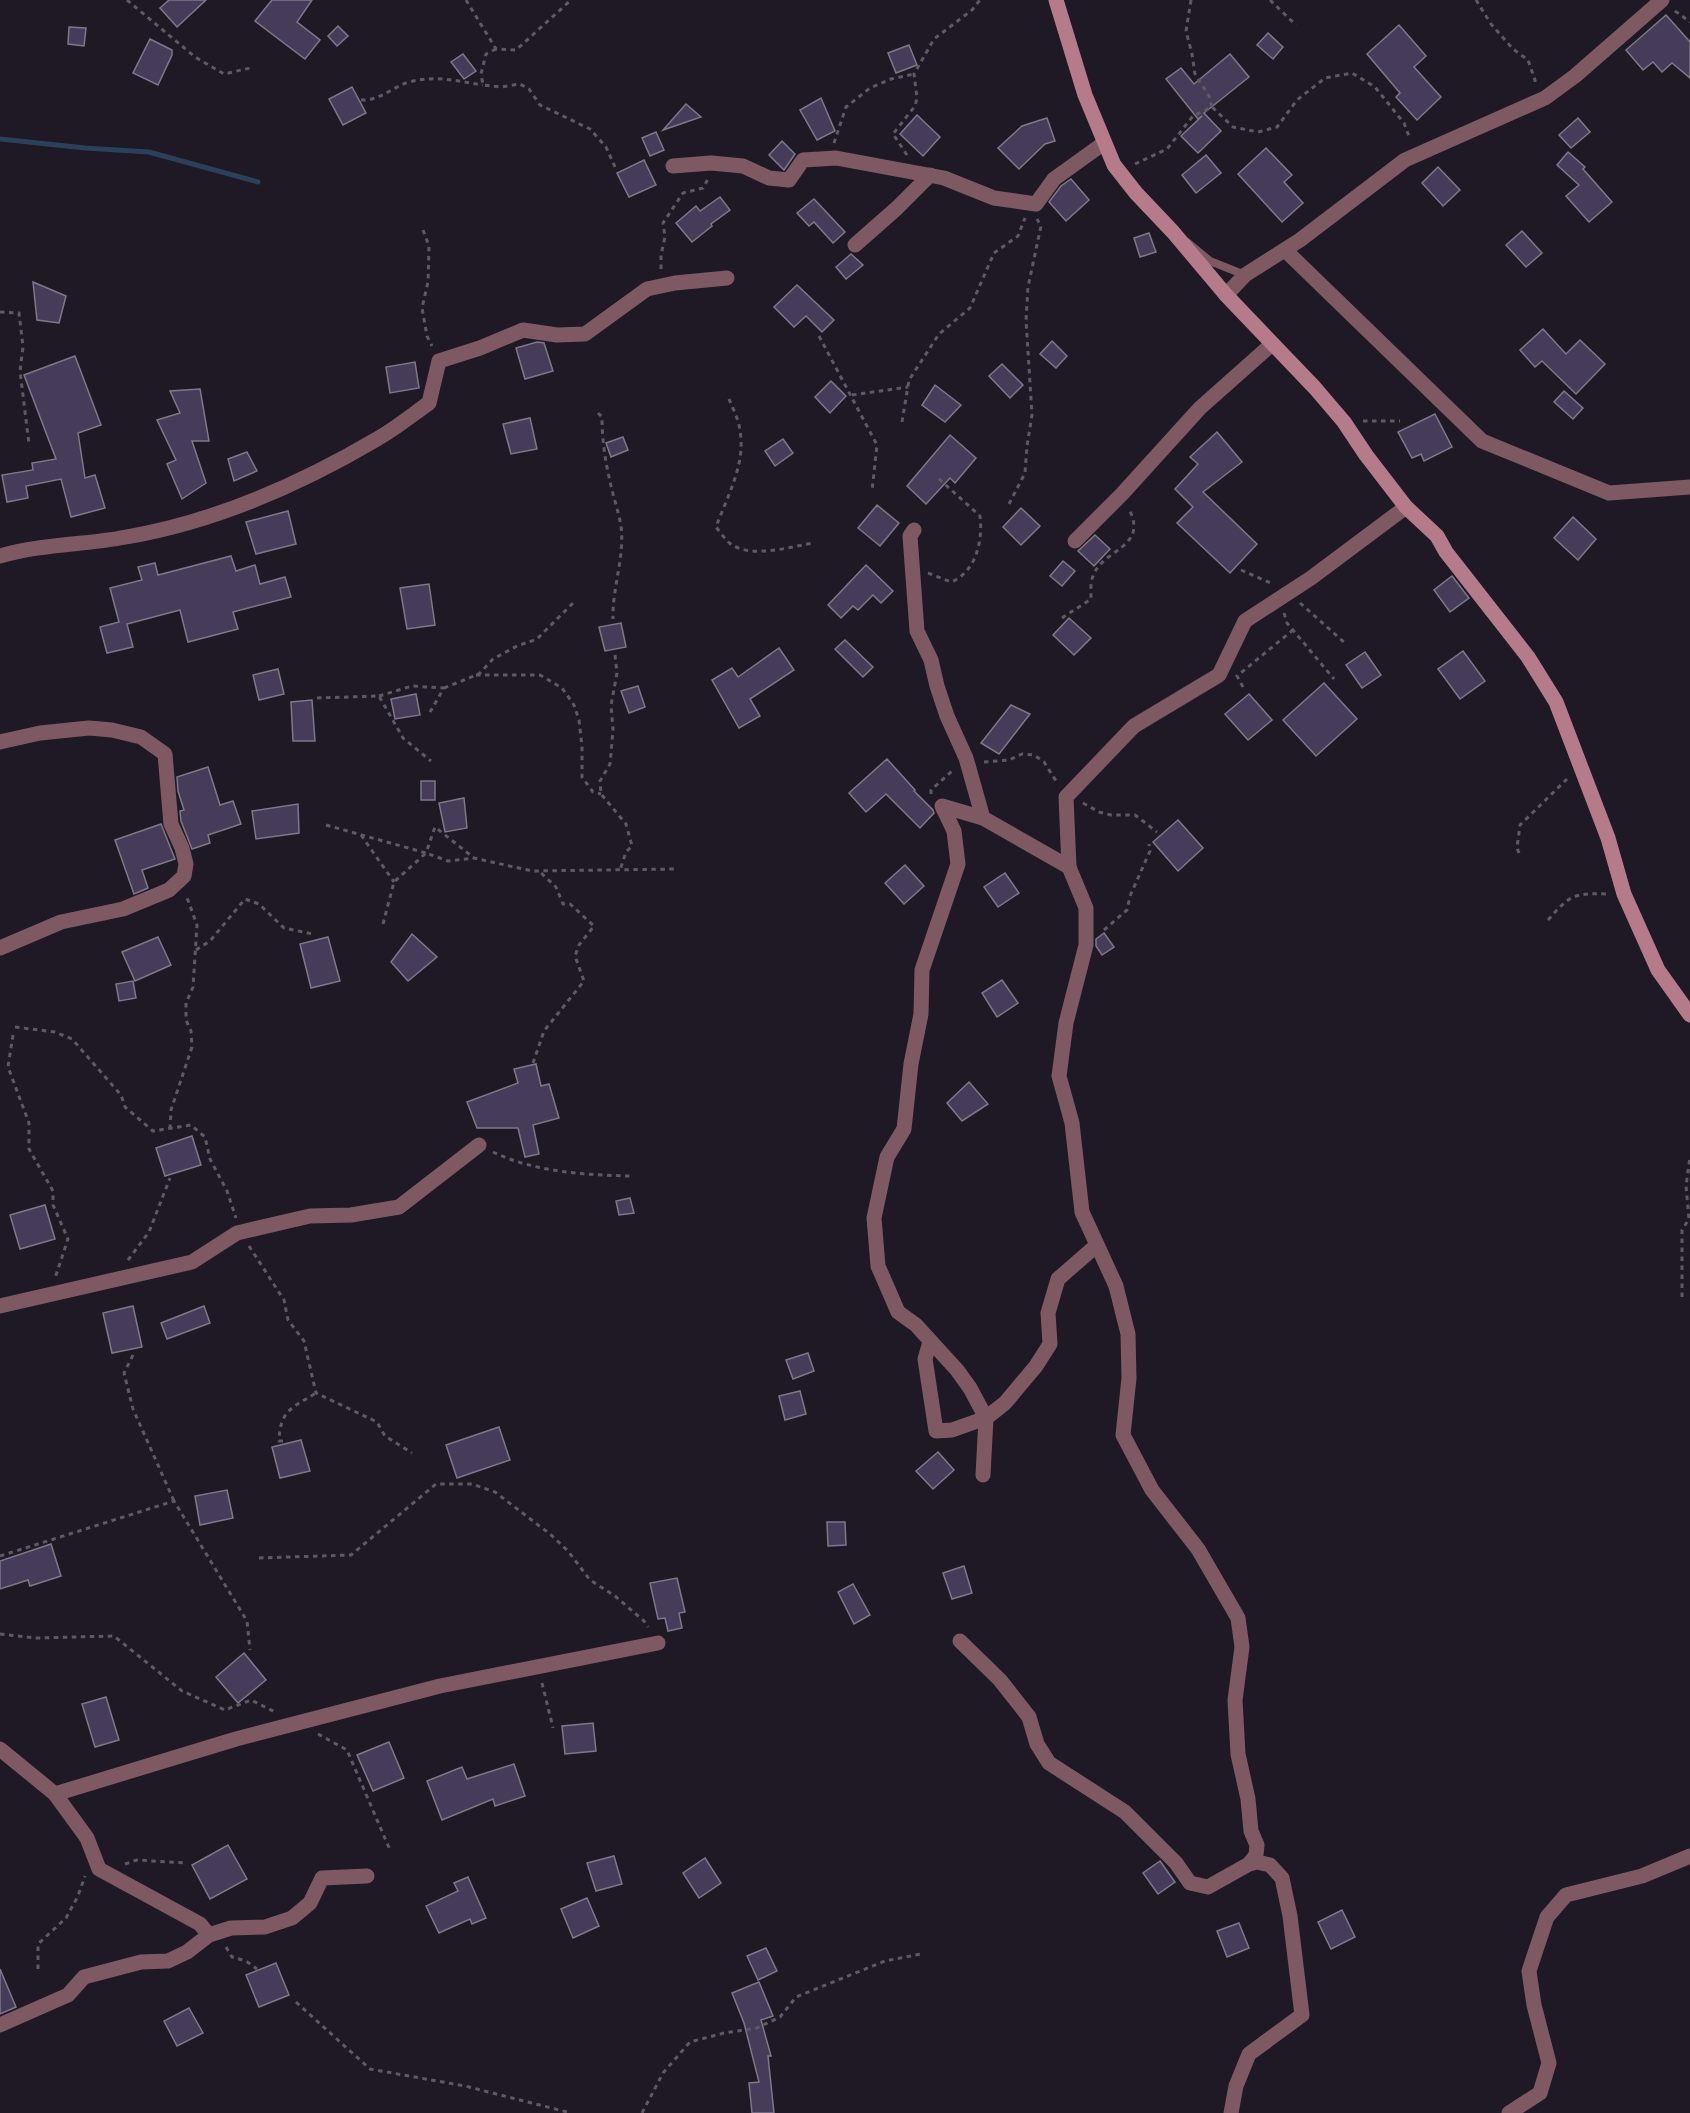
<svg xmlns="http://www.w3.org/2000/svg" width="1690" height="2113" viewBox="0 0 1690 2113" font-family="'Archivo Narrow',sans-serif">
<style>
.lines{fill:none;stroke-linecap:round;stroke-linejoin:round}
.stream{stroke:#2b405a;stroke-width:5}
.building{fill:#463b59;stroke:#7e7888;stroke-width:1.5}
.path{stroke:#5e5a65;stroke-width:3;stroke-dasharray:4.5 4.5;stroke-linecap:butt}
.lane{stroke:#7e5963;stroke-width:8}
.street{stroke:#7e5963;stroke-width:15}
.secondary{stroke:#b67b8b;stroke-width:15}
</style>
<rect width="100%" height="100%" fill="#1e1925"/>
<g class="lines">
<!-- stream -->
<path class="stream" d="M 0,139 L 85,148 L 149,152 L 258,182"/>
</g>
<!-- building -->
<g class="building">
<path d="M 169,0 L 206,0 L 177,27 L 160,8 Z"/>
<path d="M 272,0 L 312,0 L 297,22 L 320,40 L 305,59 L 255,21 Z"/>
<path d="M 1666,15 L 1690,42 L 1690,78 L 1672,63 L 1662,72 L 1653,62 L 1643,70 L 1626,50 Z"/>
<path d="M 1399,25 L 1426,56 L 1414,67 L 1441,97 L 1417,120 L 1396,97 L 1400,93 L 1367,54 Z"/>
<path d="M 338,26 L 348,36 L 337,46 L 328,36 Z"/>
<path d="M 69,27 L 86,28 L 84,46 L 68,44 Z"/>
<path d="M 1268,33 L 1283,47 L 1273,59 L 1257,45 Z"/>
<path d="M 150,39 L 172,50 L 172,55 L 158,85 L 133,73 Z"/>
<path d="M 909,45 L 917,65 L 896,73 L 888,53 Z"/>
<path d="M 463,54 L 476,71 L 464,79 L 451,62 Z"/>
<path d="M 1230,54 L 1249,77 L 1204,113 L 1221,131 L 1198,153 L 1181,136 L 1202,116 L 1198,119 L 1166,79 L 1181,68 L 1194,84 Z"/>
<path d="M 352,87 L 366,113 L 343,125 L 329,99 Z"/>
<path d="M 821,98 L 835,131 L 817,140 L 800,110 Z"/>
<path d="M 686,104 L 701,117 L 663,130 Z"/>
<path d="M 917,115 L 940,137 L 923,156 L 900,134 Z"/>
<path d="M 1047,118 L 1055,141 L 1045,144 L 1019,169 L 998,148 L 1022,126 Z"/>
<path d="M 1578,118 L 1590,132 L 1571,148 L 1559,135 Z"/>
<path d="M 656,132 L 664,150 L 650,156 L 642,138 Z"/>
<path d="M 782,141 L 795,154 L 784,170 L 769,155 Z"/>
<path d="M 1266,148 L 1292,175 L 1284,182 L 1303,203 L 1282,222 L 1238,174 Z"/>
<path d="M 1568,152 L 1585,167 L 1583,169 L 1612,202 L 1589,222 L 1566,196 L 1579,185 L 1557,165 Z"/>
<path d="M 1206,155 L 1221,173 L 1196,193 L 1182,175 Z"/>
<path d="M 644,160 L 656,185 L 629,197 L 617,173 Z"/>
<path d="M 1438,167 L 1460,190 L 1443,206 L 1422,183 Z"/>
<path d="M 1071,179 L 1089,200 L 1066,221 L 1049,202 L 1061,186 Z"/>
<path d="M 720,197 L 730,210 L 711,224 L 712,226 L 692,242 L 676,223 L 696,206 L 700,211 Z"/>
<path d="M 814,199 L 845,232 L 833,243 L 814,222 L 809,226 L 797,213 Z"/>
<path d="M 1522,231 L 1542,253 L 1526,267 L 1506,245 Z"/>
<path d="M 1149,233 L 1156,252 L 1140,257 L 1134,238 Z"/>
<path d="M 851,254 L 863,265 L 846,279 L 836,267 Z"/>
<path d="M 33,282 L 66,296 L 59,323 L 37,320 Z"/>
<path d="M 797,285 L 834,320 L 822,332 L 806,316 L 794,327 L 774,307 Z"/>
<path d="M 1543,329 L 1566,354 L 1580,340 L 1605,364 L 1576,394 L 1542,361 L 1535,367 L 1520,350 Z"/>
<path d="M 1052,341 L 1067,356 L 1056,368 L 1040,354 Z"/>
<path d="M 537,342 L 544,343 L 553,371 L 525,379 L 516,348 Z"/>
<path d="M 75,356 L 101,425 L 78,433 L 85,478 L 95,475 L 105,508 L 71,517 L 61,479 L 26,486 L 28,498 L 7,502 L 2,475 L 33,470 L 32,463 L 56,459 L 24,375 Z"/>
<path d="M 415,362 L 419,388 L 390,393 L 386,367 Z"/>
<path d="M 1002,364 L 1023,385 L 1010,398 L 989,376 Z"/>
<path d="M 831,381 L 846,396 L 830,413 L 815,397 Z"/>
<path d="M 935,385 L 961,405 L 945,422 L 922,405 Z"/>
<path d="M 200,389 L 209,441 L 192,441 L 206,483 L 182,499 L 167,464 L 176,460 L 157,420 L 180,413 L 170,391 Z"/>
<path d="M 1564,391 L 1583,408 L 1573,419 L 1554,402 Z"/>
<path d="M 1435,414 L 1452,447 L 1424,461 L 1421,454 L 1412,458 L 1398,432 Z"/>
<path d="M 530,418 L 537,449 L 511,454 L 503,424 Z"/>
<path d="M 1217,432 L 1242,462 L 1203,492 L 1257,544 L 1230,573 L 1177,523 L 1193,507 L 1175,489 L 1198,464 L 1190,457 Z"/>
<path d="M 950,435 L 976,458 L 955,483 L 950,478 L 926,504 L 907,486 Z"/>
<path d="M 623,437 L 628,450 L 611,457 L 606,443 Z"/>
<path d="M 783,439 L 793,453 L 775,466 L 765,451 Z"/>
<path d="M 247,452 L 257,471 L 234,481 L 228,459 Z"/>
<path d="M 877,505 L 899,523 L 880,546 L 858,528 Z"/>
<path d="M 1021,508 L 1040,526 L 1021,545 L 1003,527 Z"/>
<path d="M 288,511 L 296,544 L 256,554 L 246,522 Z"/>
<path d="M 1573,517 L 1596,539 L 1578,560 L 1554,538 Z"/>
<path d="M 1095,535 L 1110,549 L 1094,566 L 1078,551 Z"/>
<path d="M 231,556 L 236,571 L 255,565 L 260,584 L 285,577 L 291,597 L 233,612 L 238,629 L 188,642 L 180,610 L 127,624 L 133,647 L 107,653 L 100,627 L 119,622 L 110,588 L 142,580 L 138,567 L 155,563 L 158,575 Z"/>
<path d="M 1063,561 L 1075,571 L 1062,586 L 1050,576 Z"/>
<path d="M 866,565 L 893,591 L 881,603 L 873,595 L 858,610 L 853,606 L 841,618 L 828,605 Z"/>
<path d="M 1452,576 L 1469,598 L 1450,612 L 1434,590 Z"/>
<path d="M 429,584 L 435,625 L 407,629 L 400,588 Z"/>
<path d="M 1069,618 L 1091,638 L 1074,655 L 1053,635 Z"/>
<path d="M 621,623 L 626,647 L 605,651 L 599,627 Z"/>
<path d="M 845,640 L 873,667 L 863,677 L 835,649 Z"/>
<path d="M 779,648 L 794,670 L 750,699 L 760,716 L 739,728 L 712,680 L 732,668 L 738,677 Z"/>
<path d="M 1463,651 L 1485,681 L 1460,699 L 1438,669 Z"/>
<path d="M 1365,652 L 1381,675 L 1362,688 L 1346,665 Z"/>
<path d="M 278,669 L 284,694 L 259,700 L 253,675 Z"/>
<path d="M 1324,683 L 1357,719 L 1316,756 L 1283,720 Z"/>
<path d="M 638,686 L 645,707 L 629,713 L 621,691 Z"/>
<path d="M 416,694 L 420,715 L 395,719 L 391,699 Z"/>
<path d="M 1249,694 L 1272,720 L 1248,740 L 1225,714 Z"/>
<path d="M 312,700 L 315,741 L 293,741 L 291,702 Z"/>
<path d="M 1011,705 L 1030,714 L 999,754 L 981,743 Z"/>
<path d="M 887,759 L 915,790 L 914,791 L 933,810 L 934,813 L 920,828 L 886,794 L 866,812 L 849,793 Z"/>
<path d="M 208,767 L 220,805 L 233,801 L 241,824 L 208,835 L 210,843 L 192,849 L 181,821 L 180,811 L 184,810 L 178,791 L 177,777 Z"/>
<rect x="421" y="781" width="14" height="19"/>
<path d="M 464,798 L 467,828 L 445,832 L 439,803 Z"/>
<path d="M 298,804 L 299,833 L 256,839 L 252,811 Z"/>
<path d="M 1178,820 L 1203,848 L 1178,871 L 1153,842 Z"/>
<path d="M 161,824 L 175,859 L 142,870 L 148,888 L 134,894 L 115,840 Z"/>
<path d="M 905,865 L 924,886 L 904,904 L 885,883 Z"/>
<path d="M 1005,873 L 1019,893 L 998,907 L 984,887 Z"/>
<path d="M 1104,933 L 1114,947 L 1102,955 L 1096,946 L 1096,939 Z"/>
<path d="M 412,934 L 437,957 L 408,981 L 391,962 Z"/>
<path d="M 158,937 L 171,965 L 135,981 L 122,952 Z"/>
<path d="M 328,937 L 340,981 L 311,988 L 300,944 Z"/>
<path d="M 1002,980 L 1018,1003 L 997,1017 L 982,993 Z"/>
<path d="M 133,981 L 136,998 L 119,1001 L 116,984 Z"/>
<path d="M 536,1064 L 541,1086 L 549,1084 L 559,1118 L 533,1125 L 539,1154 L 525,1157 L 518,1128 L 477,1128 L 467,1102 L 518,1083 L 514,1069 Z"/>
<path d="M 969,1082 L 988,1104 L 962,1121 L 947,1103 Z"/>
<path d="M 192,1136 L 201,1165 L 165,1176 L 156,1148 Z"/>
<path d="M 630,1198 L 634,1213 L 619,1215 L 616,1201 Z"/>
<path d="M 45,1205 L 55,1239 L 20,1249 L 10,1215 Z"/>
<path d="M 133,1306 L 142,1347 L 112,1353 L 103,1313 Z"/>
<path d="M 204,1306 L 210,1323 L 167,1339 L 161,1323 Z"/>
<path d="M 808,1353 L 814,1371 L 793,1379 L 786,1360 Z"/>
<path d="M 800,1391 L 806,1414 L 785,1420 L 779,1396 Z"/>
<path d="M 499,1427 L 510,1460 L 457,1478 L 446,1445 Z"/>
<path d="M 301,1440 L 310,1471 L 280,1478 L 272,1447 Z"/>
<path d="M 938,1452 L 954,1470 L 933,1489 L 916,1471 Z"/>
<path d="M 227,1490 L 233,1518 L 200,1525 L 195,1496 Z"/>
<path d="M 827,1522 L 845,1522 L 846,1545 L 828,1546 Z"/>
<path d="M 51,1544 L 61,1576 L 30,1586 L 28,1580 L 0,1589 L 0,1561 Z"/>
<path d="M 964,1566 L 972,1593 L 952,1599 L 943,1573 Z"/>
<path d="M 677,1578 L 685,1612 L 679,1613 L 682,1628 L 668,1631 L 665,1618 L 658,1619 L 650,1583 Z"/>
<path d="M 853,1584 L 870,1615 L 854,1624 L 838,1592 Z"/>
<path d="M 244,1653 L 266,1680 L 238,1703 L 216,1677 Z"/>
<path d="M 106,1697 L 119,1740 L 95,1747 L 82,1704 Z"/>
<path d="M 593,1723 L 596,1751 L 565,1754 L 562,1726 Z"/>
<path d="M 389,1742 L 404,1778 L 373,1791 L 357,1755 Z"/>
<path d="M 514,1764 L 525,1796 L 495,1806 L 493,1799 L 442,1820 L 427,1781 L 462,1767 L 467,1779 Z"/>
<path d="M 228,1845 L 247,1879 L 210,1899 L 192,1865 Z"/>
<path d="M 614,1856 L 622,1884 L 596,1891 L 587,1863 Z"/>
<path d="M 705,1858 L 721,1883 L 699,1898 L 683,1873 Z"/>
<path d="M 1160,1861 L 1175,1882 L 1158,1894 L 1143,1873 Z"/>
<path d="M 468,1877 L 486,1918 L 472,1924 L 470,1919 L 439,1933 L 426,1906 L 458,1891 L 454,1883 Z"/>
<path d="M 587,1898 L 599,1926 L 573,1938 L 561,1909 Z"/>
<path d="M 1342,1910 L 1355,1937 L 1331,1949 L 1318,1922 Z"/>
<path d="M 1239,1923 L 1249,1948 L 1227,1957 L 1217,1931 Z"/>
<path d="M 766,1948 L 777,1971 L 758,1980 L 747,1956 Z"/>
<path d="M 276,1963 L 289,1995 L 259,2007 L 246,1975 Z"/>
<path d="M 0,1969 L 16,2007 L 0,2014 Z"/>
<path d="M 759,1982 L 773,2016 L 761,2020 L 771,2056 L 768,2056 L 774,2113 L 752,2113 L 749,2083 L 759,2082 L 744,2023 L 732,1993 Z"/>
<path d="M 189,2008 L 203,2033 L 177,2046 L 164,2021 Z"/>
</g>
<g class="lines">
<!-- path -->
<g class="path">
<path d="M 127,0 L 195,57 L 224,74 L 250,68"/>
<path d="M 466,0 L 496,49 L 516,50 L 571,0"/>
<path d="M 1191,0 L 1186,31 L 1192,54 L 1195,74 L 1209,96 L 1212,107"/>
<path d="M 1270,0 L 1296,25"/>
<path d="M 1476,0 L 1491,24 L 1513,49 L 1528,60 L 1535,80 L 1535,86"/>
<path d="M 1675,11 L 1690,22"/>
<path d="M 496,49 L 486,54 L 481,74 L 483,85 L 501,87 L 520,84 L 529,89 L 540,105 L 590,129 L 606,147 L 615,167"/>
<path d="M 361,100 C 380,101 392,87 409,82 C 436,75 456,81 483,85"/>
<path d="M 834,143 L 846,107 L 870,88 L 891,79 L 914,74"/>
<path d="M 907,155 L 893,134 L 915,106 L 917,98 L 914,74 L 934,39 L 972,10 L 980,0"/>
<path d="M 1135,164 L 1167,149 L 1193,116 L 1212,107 L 1233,127 L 1258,132 L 1277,127 L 1297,100 L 1325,78 L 1352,73 L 1375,87 L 1404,123 L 1410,139"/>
<path d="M 423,230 L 429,246 L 428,282 L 422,308 L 427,336 L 432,346"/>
<path d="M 661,269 L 661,255 L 665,237 L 663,223 L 683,193 L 703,188 L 708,179"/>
<path d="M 0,312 L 19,313 L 23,347 L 20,371 L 29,444"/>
<path d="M 819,336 L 877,445 L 872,491"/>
<path d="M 852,395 L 908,387"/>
<path d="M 729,399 C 733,409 739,420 740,431 C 746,464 727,497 716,527 C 721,533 726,541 732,545 C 753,558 790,547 813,543"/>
<path d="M 598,413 L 602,417 C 602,442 606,466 612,490 C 615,502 619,514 621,526 C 625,557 612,588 613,619"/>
<path d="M 1363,421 L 1400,421"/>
<path d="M 902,422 L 909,380 L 939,334 L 970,308 L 994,253 L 1018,236 L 1025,218"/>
<path d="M 1009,504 L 1025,473 L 1027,446 L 1032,415 L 1026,320 L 1028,287 L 1041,226 L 1037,219"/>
<path d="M 1241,570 L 1273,584"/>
<path d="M 928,573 L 951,582 C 976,572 983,541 980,516 L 937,477"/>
<path d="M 1300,603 L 1346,644"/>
<path d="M 1284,613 L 1287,623 L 1334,679"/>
<path d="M 1062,618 L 1091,599 C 1091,592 1090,583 1093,576 C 1102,549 1149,548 1129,509"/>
<path d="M 615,655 L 617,673 L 611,705 L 613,729 L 611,754 L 610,764 L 600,781 L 601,794 L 626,824 L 632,846 L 626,852 L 620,870"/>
<path d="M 476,675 L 540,675 L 562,688 L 574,705 L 579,720 L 582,747 L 582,777 L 593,792 L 601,794"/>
<path d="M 1243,687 L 1237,676 L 1293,630"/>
<path d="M 444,688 L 479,674 L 493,659 L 517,646 L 537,639 L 575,601"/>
<path d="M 379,696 L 412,686 L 444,688 L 430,712"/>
<path d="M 317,698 L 379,696 L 403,738 L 431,761"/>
<path d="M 984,762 L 1009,760 L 1022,754 L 1034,755 L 1044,762 L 1058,784"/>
<path d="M 931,794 L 931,790 L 952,771"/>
<path d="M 1083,803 L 1099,812 L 1111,815 L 1135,815 L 1157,832"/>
<path d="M 326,825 L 426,853 L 435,827 L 474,858 L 532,871 L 676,869"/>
<path d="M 361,835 L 394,882"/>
<path d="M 1519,853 L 1517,848 L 1520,825 L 1567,779"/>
<path d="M 1548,920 C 1570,895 1573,893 1607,894"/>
<path d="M 383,924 L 394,882 L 426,853 L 448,861 L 474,858"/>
<path d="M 1104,930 L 1127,910 L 1130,896 L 1150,851 L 1149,844"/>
<path d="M 196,950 L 210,941 L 245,899 L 259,904 L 284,928 L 313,934"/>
<path d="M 15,1027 L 55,1032 L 72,1039 L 121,1095 L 125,1107 L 153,1131 L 191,1125 L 205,1137 L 210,1159 L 227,1191 L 236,1218"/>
<path d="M 13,1035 L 8,1067 L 29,1123 L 29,1149 L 53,1191 L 53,1205 L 68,1239 L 55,1278"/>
<path d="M 533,1063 L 544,1031 L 584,981 L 575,956 L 579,945 L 594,926 L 570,904 L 563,904 L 556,887 L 539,871"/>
<path d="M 170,1129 L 171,1110 L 192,1047 L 191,1031 L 186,1020 L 186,1003 L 193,987 L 197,925 L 186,895"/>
<path d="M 493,1152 C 534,1172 585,1175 630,1176"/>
<path d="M 249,1246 L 284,1300 L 288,1320 L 304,1341 L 316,1393 L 377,1422 L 385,1436 L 412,1453"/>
<path d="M 128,1260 L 149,1232 L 170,1178"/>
<path d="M 1682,1297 L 1682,1230 L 1689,1219 L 1686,1186 L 1690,1157"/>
<path d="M 133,1355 L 124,1373 L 133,1409 L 174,1501"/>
<path d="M 283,1441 L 279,1441 C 280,1410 292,1408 316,1393"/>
<path d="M 0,1556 L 174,1501 L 247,1621 L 250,1650"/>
<path d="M 259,1558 L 351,1555 L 436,1484 L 472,1484 L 495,1492 L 550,1534 L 568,1551 L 590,1580 L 615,1596 L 644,1621 L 648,1627"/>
<path d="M 0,1634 L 36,1638 L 114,1636 L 182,1691 L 225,1710 L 251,1700 L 275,1712"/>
<path d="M 542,1683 L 553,1728"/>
<path d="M 318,1734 L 347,1750 L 390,1850"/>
<path d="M 125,1864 L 137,1860 L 185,1863"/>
<path d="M 226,1947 L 232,1957 L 246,1961 L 257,1969"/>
<path d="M 38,1969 L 38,1944 L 66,1918 L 78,1896 L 85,1876"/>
<path d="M 296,2002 L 370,2069 L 465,2086 L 571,2113"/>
<path d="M 642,2113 L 663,2073 L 690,2042 L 724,2033 L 757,2028 L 780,2017 L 796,1997 L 885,1961 L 921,1954"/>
</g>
<!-- lane -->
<path class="lane" d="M 1187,242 L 1210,261 L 1245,275"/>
<!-- street -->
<g class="street">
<path d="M 673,166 L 711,163 L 743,166 L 769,178 L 789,180 L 803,160 L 836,158 L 944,178 L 994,198 L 1036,204 L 1054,179 L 1104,143"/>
<path d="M 855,245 L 897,208 L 930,175"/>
<path d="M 1285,250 L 1482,441 L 1609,493 L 1690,487"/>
<path d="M 1226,295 L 1245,275 L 1300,240 L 1405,160 L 1545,98 L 1575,76 L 1662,0"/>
<path d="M 914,530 L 910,536 L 917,631 L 931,660 L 937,686 L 947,716 L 966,758 L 983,818 L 1069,867 L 1086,908 L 1086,945 L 1066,1023 L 1059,1076 L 1072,1123 L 1082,1212 L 1116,1286 L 1128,1334 L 1129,1378 L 1123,1435 L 1152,1490 L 1198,1549 L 1238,1618 L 1242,1647 L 1235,1700 L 1238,1754 L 1248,1799 L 1251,1831 L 1257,1845 L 1256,1855 L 1249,1864 L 1257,1862 L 1270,1865 L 1282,1878 L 1290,1916 L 1302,2015 L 1249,2054 L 1236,2086 L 1231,2113"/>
<path d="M 1075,541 L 1122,494 L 1200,408 L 1272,344"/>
<path d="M 0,556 C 42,544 84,545 126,537 C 215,522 299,485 377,439 C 395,429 412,415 429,403 L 439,361 L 480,348 L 523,330 L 557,335 L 585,334 L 647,289 L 675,283 L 727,278"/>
<path d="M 0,742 L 40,733 L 89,728 L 112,730 L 141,737 L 165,754 L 171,824 L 182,848 L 186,864 L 184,876 L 169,890 L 123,909 L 61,922 L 0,948"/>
<path d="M 1069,867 L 1066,797 L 1134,726 L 1219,675 L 1245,621 L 1311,578 L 1406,507"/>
<path d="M 0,1306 L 192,1262 L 237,1233 L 310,1216 L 351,1215 L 399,1207 L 479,1145"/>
<path d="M 930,1342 L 925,1359 L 936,1431 L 952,1430 L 986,1418 L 1005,1403 L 1036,1366 L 1050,1344 L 1048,1313 L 1058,1279 L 1097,1245"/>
<path d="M 983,1475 L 986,1418 L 970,1388 L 957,1370 L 916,1325 L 898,1312 L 878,1266 L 874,1218 L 887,1157 L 904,1129 L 911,1064 L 921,1014 L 922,970 L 958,864 L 954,831 L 942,806 L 983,818"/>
<path d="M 960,1641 L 1000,1680 L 1029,1717 L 1037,1744 L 1049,1763 L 1125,1812 L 1176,1863 L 1190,1883 L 1208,1887 L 1249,1864"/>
<path d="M 0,1749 L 55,1794 L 87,1838 L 99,1869 L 200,1924 L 209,1935"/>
<path d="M 55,1794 L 236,1739 L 440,1686 L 658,1643"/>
<path d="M 0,2025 L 68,1995 L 84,1977 L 141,1962 L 168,1961 L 187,1952 L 209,1935 L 231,1928 L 265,1927 L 292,1918 L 310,1903 L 322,1878 L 367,1876"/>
<path d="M 1509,2113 L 1540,2093 L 1549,2063 L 1534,2005 L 1529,1971 L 1547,1917 L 1566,1895 L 1642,1876 L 1690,1856"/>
</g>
<!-- secondary -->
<path class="secondary" d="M 1056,0 L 1085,95 L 1114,165 L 1136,193 L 1173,232 L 1226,295 L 1315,388 L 1344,422 L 1366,455 L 1406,507 L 1437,536 L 1446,552 L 1528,657 L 1556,702 L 1608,838 L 1624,894 L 1658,970 L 1690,1015"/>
</g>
</svg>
